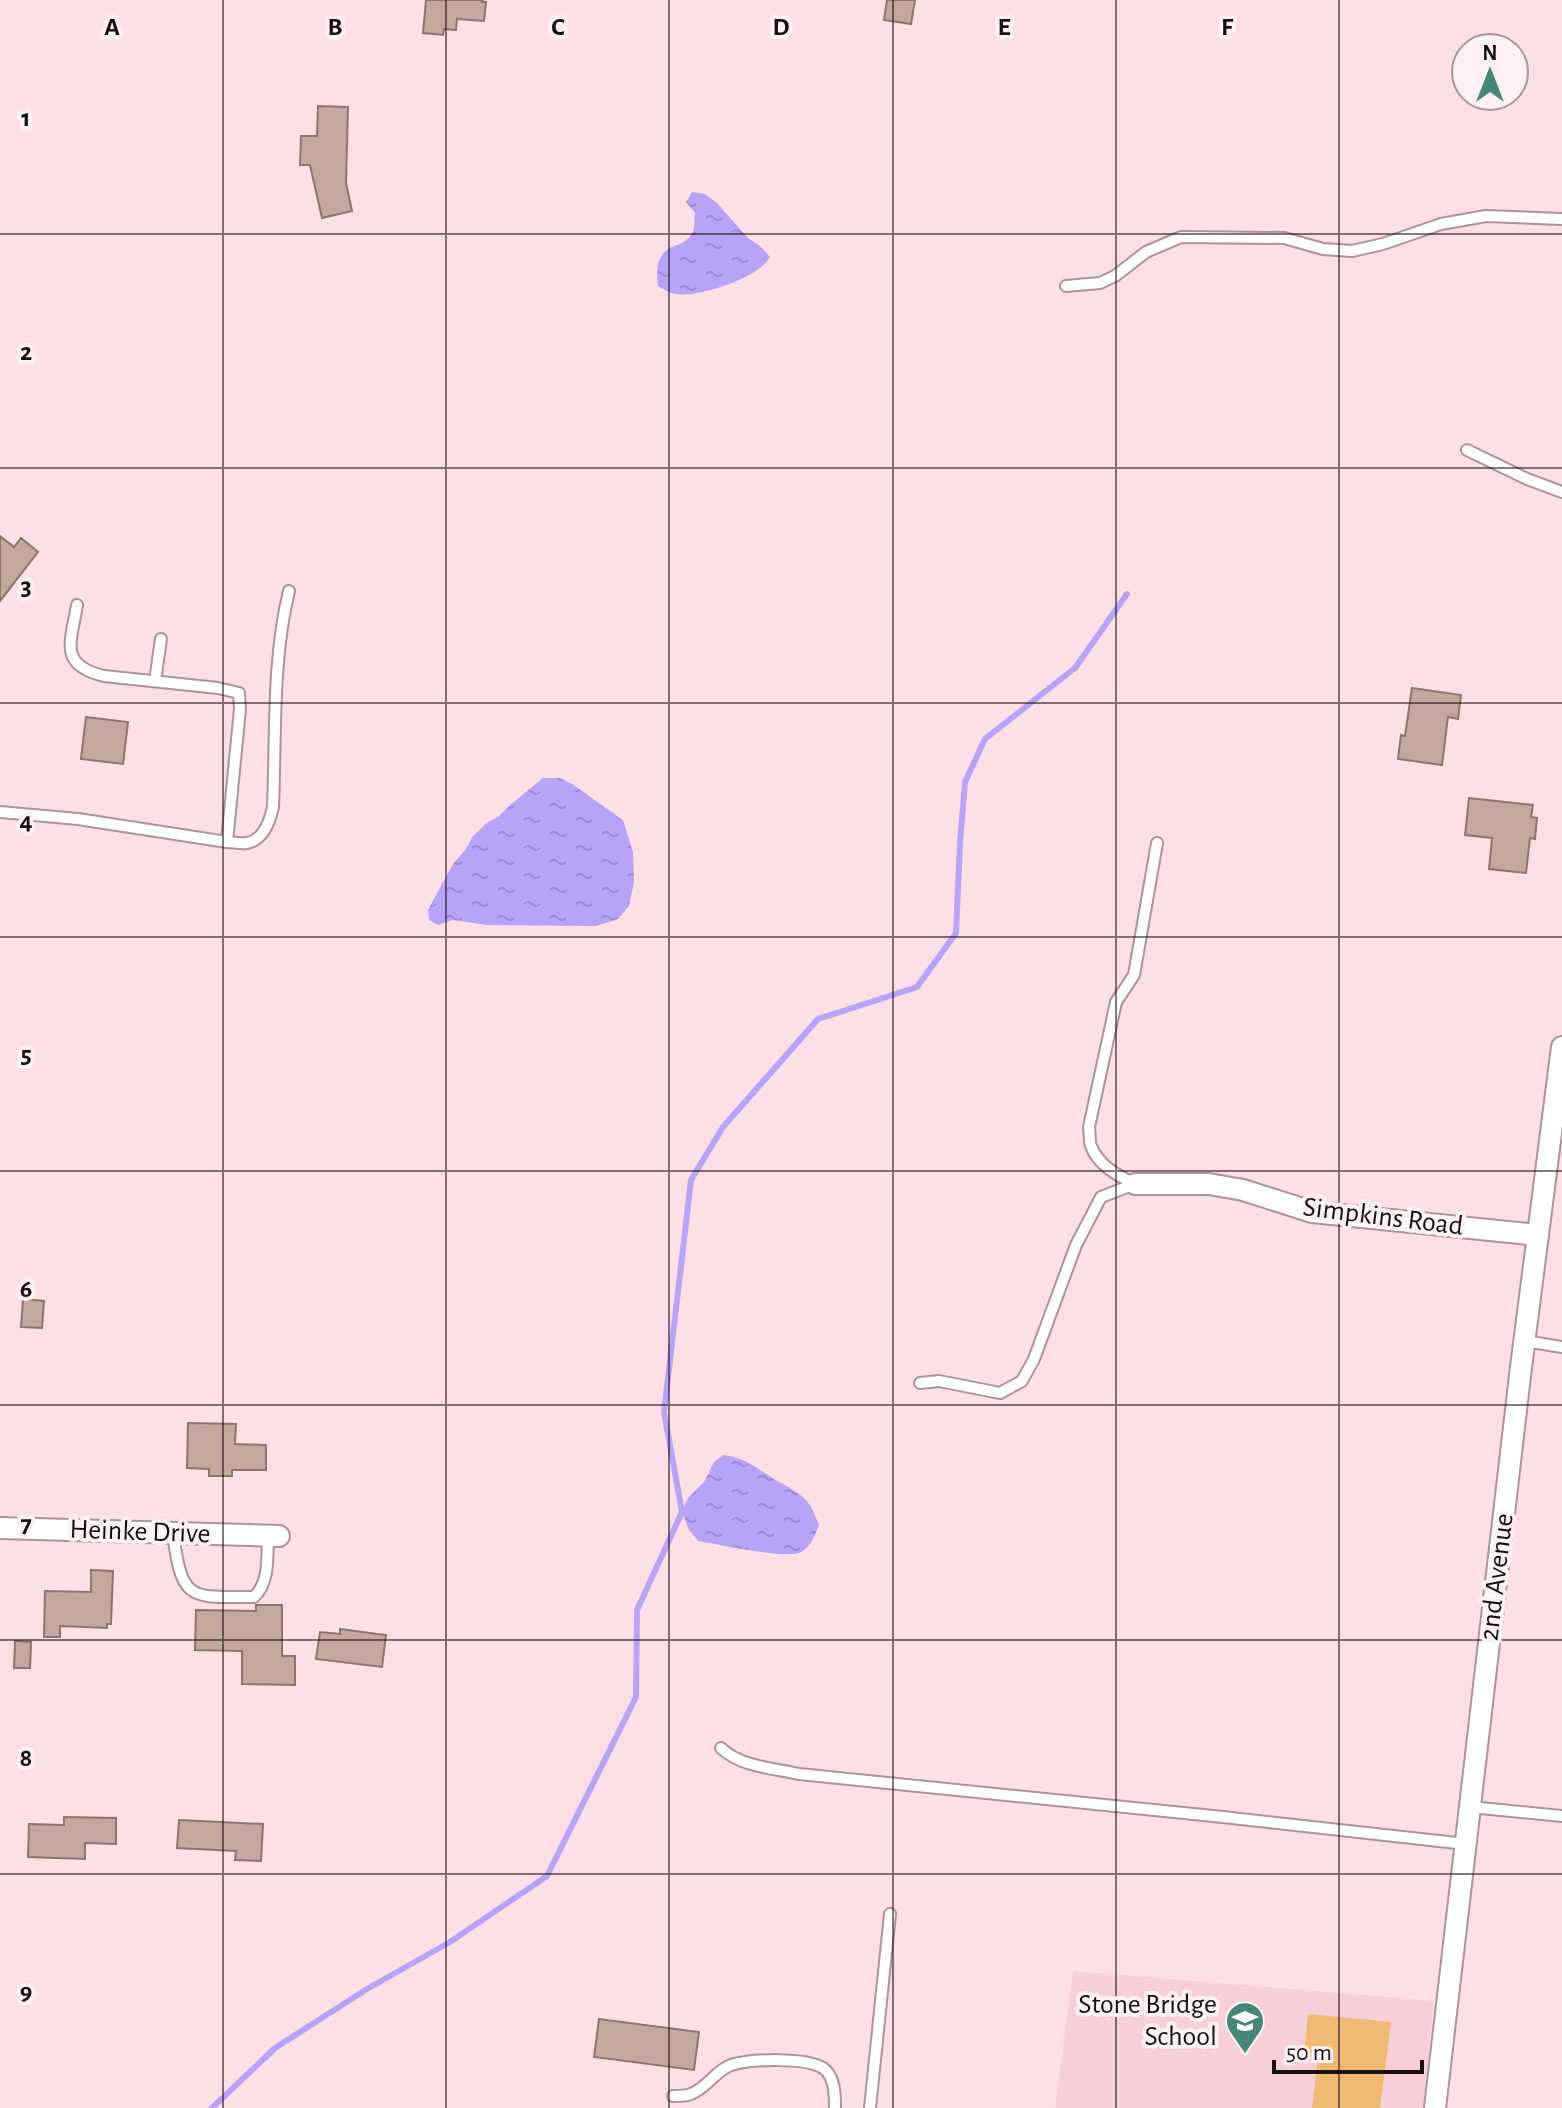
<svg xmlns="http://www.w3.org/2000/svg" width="1562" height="2108" viewBox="0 0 1562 2108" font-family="'Alegreya Sans',sans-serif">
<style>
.built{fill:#f6cfd7}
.green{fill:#f1ba72}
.water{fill:url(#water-ripples)}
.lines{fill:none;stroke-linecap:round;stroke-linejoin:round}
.stream{stroke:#b7a3f8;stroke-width:6}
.building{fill:#c4a89f;stroke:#8e746c;stroke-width:2}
.service-casing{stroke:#ae9298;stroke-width:14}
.minor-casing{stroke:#ae9298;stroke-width:24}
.service{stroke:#fff;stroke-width:10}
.minor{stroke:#fff;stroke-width:20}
.grid{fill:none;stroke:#190f11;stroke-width:2;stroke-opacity:0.55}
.labels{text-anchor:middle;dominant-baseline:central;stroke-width:8;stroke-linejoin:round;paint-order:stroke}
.street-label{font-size:28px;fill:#190f11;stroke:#fef1f4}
.poi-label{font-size:28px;fill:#190f11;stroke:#fef1f4;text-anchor:end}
.grid-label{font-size:26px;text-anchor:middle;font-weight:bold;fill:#190f11;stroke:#fef1f4;stroke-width:8;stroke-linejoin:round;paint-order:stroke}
</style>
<defs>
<pattern id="water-ripples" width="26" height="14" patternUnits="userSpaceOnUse" patternTransform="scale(2)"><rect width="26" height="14" fill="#b7a3f8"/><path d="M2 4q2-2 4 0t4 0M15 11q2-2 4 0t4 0" fill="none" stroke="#9d8bd4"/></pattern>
</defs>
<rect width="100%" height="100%" fill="#fedfe5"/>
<!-- built -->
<path class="built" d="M 1073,1971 L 1434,2001 L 1423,2108 L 1055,2108 Z"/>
<!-- green -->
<path class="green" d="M 1308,2014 L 1391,2022 L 1380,2108 L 1312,2108 L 1318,2058 L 1304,2053 Z"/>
<!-- water -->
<g class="water">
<path d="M 692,192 L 705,194 L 717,203 L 748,238 L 761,247 L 770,257 C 759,278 698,298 676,294 C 670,293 663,289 658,286 C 656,272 656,254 672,247 C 681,243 688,242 693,232 C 695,227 694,219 695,213 L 686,202 Z"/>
<path d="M 543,778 L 560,778 L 572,784 L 623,820 L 633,852 L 634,882 L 629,906 L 618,919 L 596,926 L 487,925 L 453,920 L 438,925 L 429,920 L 428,910 L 436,895 L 453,864 L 466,849 L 473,836 L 488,822 L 498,817 L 509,806 Z"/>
<path d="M 723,1455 C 749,1458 759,1471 781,1483 C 793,1490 804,1495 811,1507 C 814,1512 816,1519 819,1525 C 815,1535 811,1547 801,1552 C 786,1560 718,1544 698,1541 L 689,1530 L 682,1512 L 688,1498 L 704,1482 L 714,1462 Z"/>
</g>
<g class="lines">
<!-- stream -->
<path class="stream" d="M 212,2108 L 275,2048 L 367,1989 L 450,1942 L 547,1876 L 636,1697 L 637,1610 L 682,1512 L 664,1412 L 691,1180 L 723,1127 L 818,1019 L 917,987 L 956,933 L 960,843 L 965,782 L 985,739 L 1075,668 L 1127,594"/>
</g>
<!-- building -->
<g class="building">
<path d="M 426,0 L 483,0 L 482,2 L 486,2 L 484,21 L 457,19 L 456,30 L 444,29 L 443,35 L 423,33 Z"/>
<path d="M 887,0 L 915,0 L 911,24 L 884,20 Z"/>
<path d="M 318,106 L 348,107 L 346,183 L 352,211 L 322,218 L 310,165 L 300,165 L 301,136 L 317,136 Z"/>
<path d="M 0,536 L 14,547 L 21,538 L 38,552 L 0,601 Z"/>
<path d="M 1412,688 L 1461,695 L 1458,719 L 1448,717 L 1442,765 L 1398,759 L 1401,735 L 1405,736 Z"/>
<path d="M 86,717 L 128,722 L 123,764 L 81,759 Z"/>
<path d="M 1469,798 L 1533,805 L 1531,817 L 1537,818 L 1535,839 L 1530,838 L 1526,873 L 1489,869 L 1492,838 L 1465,835 Z"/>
<path d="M 23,1299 L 44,1301 L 42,1328 L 21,1327 Z"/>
<path d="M 188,1423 L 236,1424 L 235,1444 L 266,1445 L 266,1470 L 232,1470 L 232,1476 L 209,1476 L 209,1469 L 187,1468 Z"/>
<path d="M 91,1570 L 113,1571 L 111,1624 L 107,1624 L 107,1628 L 60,1626 L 60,1637 L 44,1637 L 45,1591 L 91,1592 Z"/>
<path d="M 256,1605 L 282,1605 L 282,1656 L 295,1656 L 295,1685 L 242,1684 L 242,1651 L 195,1650 L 196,1610 L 256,1611 Z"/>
<path d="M 340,1629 L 386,1635 L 382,1667 L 316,1659 L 320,1632 L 340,1634 Z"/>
<path d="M 15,1641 L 31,1642 L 30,1668 L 14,1668 Z"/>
<path d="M 64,1817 L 116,1818 L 116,1844 L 85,1843 L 85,1859 L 28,1857 L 29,1824 L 64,1825 Z"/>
<path d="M 179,1820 L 263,1824 L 261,1861 L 235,1860 L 236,1851 L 177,1848 Z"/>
<path d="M 599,2019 L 699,2032 L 694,2070 L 594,2057 Z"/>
</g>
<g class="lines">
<defs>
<g id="service">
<path d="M 1066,286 L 1100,283 L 1115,276 L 1146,252 L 1181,237 L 1284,238 L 1323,249 L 1352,251 L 1383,244 L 1441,224 L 1486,216 L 1562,219"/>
<path d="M 1467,450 L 1527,479 L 1562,492"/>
<path d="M 77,605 C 71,642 58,665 104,676 L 218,688 L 239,693 L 240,709 L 227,842"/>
<path d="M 155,681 L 161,639"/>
<path d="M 0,812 L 78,819 L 227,842 C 233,842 241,844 247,843 C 263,840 270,821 273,807 C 276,736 272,660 289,591"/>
<path d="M 1135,1184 C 1118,1176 1098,1165 1091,1146 C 1089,1141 1090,1133 1089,1127 L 1116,1002 L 1134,975 L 1157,843"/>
<path d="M 1525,1341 L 1562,1347"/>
<path d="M 920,1383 L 939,1381 L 1000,1393 L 1022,1381 L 1034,1359 L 1076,1245 L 1101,1197 L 1135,1184"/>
<path d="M 173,1533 C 182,1602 189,1597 254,1597 C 270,1582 267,1556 268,1535"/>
<path d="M 721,1748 C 741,1767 773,1768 799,1774 L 1223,1817 L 1466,1844"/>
<path d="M 1470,1807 L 1562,1816"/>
<path d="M 673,2096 C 678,2096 686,2096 691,2094 C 707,2088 715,2071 731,2065 C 750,2059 806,2057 823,2068 C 835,2076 835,2095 835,2108"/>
<path d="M 870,2108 L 890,1914"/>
</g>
<g id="minor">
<path d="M 1135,1184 L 1209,1184 L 1243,1190 L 1312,1212 L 1538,1235"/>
<path d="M 0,1528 L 279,1536"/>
<path d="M 1435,2108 L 1521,1367 L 1562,1047"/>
</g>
</defs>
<!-- service casing -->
<use href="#service" class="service-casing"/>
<!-- minor casing -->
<use href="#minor" class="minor-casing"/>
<!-- service -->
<use href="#service" class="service"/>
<!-- minor -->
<use href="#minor" class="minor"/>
</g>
<!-- grid -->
<path class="grid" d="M 223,0 L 223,2108M 446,0 L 446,2108M 669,0 L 669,2108M 893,0 L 893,2108M 1116,0 L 1116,2108M 1339,0 L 1339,2108M 0,234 L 1562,234M 0,468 L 1562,468M 0,703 L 1562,703M 0,937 L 1562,937M 0,1171 L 1562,1171M 0,1405 L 1562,1405M 0,1640 L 1562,1640M 0,1874 L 1562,1874"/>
<!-- icons -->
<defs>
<symbol id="school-pin" viewBox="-11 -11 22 30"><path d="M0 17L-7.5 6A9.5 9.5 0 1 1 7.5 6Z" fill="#458778" stroke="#fef1f4"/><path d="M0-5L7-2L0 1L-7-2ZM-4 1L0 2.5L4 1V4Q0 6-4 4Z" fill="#fff"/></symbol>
</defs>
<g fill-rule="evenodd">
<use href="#school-pin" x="1223" y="1999" width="44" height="60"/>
</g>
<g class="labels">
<!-- street labels -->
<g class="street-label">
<text transform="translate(1383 1217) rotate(7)">Simpkins Road</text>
<text transform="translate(140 1532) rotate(2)">Heinke Drive</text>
<text transform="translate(1497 1577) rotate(-83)">2nd Avenue</text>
</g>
<!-- poi labels -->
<g class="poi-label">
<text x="1217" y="2005">Stone Bridge<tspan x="1217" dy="32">School</tspan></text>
</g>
</g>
<g class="grid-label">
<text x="112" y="35">A</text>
<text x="335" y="35">B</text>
<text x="558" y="35">C</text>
<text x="781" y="35">D</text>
<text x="1004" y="35">E</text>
<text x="1227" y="35">F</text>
<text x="26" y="126">1</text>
<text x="26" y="360">2</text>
<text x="26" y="595">3</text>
<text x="26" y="829">4</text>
<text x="26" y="1063">5</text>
<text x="26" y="1297">6</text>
<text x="26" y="1532">7</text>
<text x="26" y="1766">8</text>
<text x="26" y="2000">9</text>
</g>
<!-- north arrow -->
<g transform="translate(1490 72)"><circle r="38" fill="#fef1f4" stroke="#a29799" stroke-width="2"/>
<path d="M0-6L14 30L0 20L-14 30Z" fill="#458778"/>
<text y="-12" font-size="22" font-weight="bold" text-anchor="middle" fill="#190f11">N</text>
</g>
<!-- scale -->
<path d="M1274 2060v12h148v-12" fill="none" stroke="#190f11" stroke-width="4"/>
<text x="1286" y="2060" font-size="24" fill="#190f11" stroke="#fef1f4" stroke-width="6" paint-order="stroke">50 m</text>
</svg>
